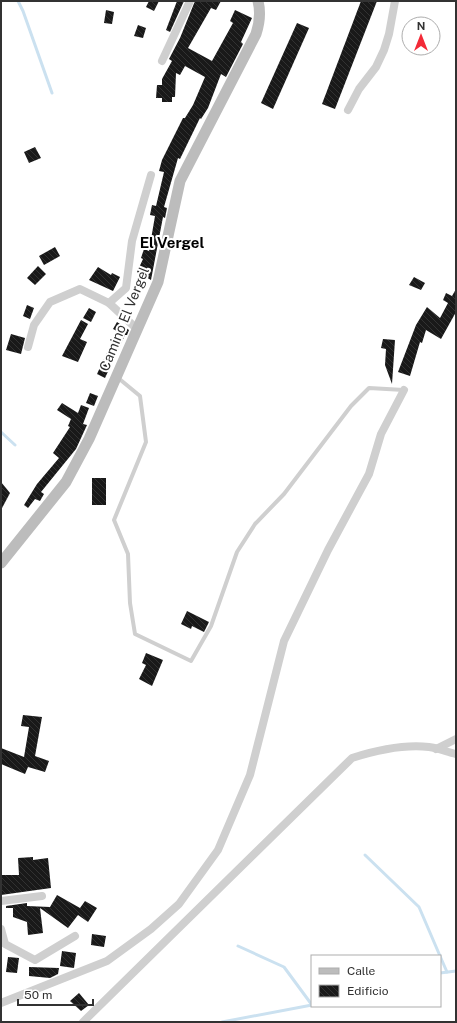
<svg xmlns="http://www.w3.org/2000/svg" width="457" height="1023" viewBox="0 0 457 1023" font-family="'Public Sans',sans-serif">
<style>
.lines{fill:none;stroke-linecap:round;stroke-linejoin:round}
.stream{stroke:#cbe1f0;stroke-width:3}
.building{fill:url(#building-back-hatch)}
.lane{stroke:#cfcfcf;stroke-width:4}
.street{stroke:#cfcfcf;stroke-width:8}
.secondary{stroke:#bcbcbc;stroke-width:11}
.labels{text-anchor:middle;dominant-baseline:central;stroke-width:4;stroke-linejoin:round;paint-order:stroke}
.street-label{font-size:14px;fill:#323232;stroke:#fff}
.neighbourhood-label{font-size:15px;font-weight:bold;fill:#000;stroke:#fff}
</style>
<defs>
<pattern id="building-back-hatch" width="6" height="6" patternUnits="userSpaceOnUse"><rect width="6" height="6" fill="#191919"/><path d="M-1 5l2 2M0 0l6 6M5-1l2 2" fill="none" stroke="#323232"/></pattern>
</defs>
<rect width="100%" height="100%" fill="#fff"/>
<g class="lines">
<!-- stream -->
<g class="stream">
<path d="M 18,1 L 23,11 L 52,93"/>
<path d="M 1,432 L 15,445"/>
<path d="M 365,855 L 419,907 L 440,956"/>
<path d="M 440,956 L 447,972"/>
<path d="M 440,973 L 456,971"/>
<path d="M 222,1022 L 312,1005 L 284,967 L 238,946"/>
</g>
</g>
<!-- building -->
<g class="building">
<path d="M 149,1 L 159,1 L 154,11 L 146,7 Z"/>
<path d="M 177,1 L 184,1 L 170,32 L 166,30 Z"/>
<path d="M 195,1 L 221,1 L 216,10 L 211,8 L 188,48 L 212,61 L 233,23 L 230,21 L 235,10 L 252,18 L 241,42 L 243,44 L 226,77 L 221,74 L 208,108 L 201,119 L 200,118 L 180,159 L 178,158 L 164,207 L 167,208 L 165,218 L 163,217 L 151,280 L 137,272 L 143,259 L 141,258 L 144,249 L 149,251 L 155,216 L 150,215 L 152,205 L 156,206 L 164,172 L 159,171 L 162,160 L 183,118 L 185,118 L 193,105 L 205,77 L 185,66 L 180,75 L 176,73 L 175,97 L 172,97 L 172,102 L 162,102 L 162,98 L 156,98 L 157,85 L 162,85 L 162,79 L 172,61 L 169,59 L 180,38 Z"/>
<path d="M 361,1 L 377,1 L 335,109 L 322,104 Z"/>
<path d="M 106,10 L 114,12 L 112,24 L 104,23 Z"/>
<path d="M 297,23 L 309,28 L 273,109 L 261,103 Z"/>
<path d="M 138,25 L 146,28 L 143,38 L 134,36 Z"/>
<path d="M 35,147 L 41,158 L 29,163 L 24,152 Z"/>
<path d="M 55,247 L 60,256 L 44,265 L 39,256 Z"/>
<path d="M 38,266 L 46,274 L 35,285 L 27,278 Z"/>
<path d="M 98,267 L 111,275 L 112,273 L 120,277 L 113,291 L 89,280 Z"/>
<path d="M 414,277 L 425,283 L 421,290 L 409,285 Z"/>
<path d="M 456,289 L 456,312 L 441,339 L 426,330 L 422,343 L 420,342 L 410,376 L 398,372 L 416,325 L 427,307 L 440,318 L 448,303 L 443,300 L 446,293 L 452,296 Z"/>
<path d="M 27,305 L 34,308 L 30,319 L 23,316 Z"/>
<path d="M 89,308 L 96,312 L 91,322 L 83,318 Z"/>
<path d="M 81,320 L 88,324 L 80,339 L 87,342 L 78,362 L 62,356 Z"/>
<path d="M 117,322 L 129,330 L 127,335 L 125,335 L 105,378 L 97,374 L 117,331 L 113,329 Z"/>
<path d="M 11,334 L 25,338 L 21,354 L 6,350 Z"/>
<path d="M 383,339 L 395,340 L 392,384 L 385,365 L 386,349 L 381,348 Z"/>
<path d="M 90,393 L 98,396 L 94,406 L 86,403 Z"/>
<path d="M 62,403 L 78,413 L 81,405 L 89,408 L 83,424 L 87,425 L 76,449 L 41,492 L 44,494 L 40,501 L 35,499 L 28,508 L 24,505 L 37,484 L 59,458 L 53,453 L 70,427 L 68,426 L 71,419 L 57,410 Z"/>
<rect x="92" y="478" width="14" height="27"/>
<path d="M 1,482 L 10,493 L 1,510 Z"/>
<path d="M 187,611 L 209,622 L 204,632 L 192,626 L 191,629 L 181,624 Z"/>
<path d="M 146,653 L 163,660 L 152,686 L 139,679 L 146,665 L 142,663 Z"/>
<path d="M 23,715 L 42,717 L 35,756 L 49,761 L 45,772 L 28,767 L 25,774 L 1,764 L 1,748 L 24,757 L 29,727 L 21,726 Z"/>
<path d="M 33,857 L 33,860 L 48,858 L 51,888 L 1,895 L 1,875 L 19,875 L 18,858 Z"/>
<path d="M 57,895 L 80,908 L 85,901 L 97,908 L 88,922 L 78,915 L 68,928 L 40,908 L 43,933 L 28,935 L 27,922 L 13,917 L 13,908 L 6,908 L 6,906 L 27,903 L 27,906 L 50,907 Z"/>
<path d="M 92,934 L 106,936 L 104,947 L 91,945 Z"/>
<path d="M 62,951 L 76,953 L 74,968 L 60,966 Z"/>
<path d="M 8,957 L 19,958 L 17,973 L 6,972 Z"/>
<path d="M 29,967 L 59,968 L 58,974 L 50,978 L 29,976 Z"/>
<path d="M 79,993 L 89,1005 L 81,1011 L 70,1001 Z"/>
</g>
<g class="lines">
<!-- lane -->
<path class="lane" d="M 117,377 L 140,396 L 146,442 L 114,520 L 128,554 L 130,603 L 135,634 L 191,661 L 211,626 L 237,552 L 255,524 L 284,494 L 351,406 L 369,388 L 404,390"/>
<!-- street -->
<g class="street">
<path d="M 162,61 L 190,1"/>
<path d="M 348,110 L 359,89 L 376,67 L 384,50 L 389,34 L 395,1"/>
<path d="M 137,329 L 109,303 L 126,288 L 132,241 L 151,175"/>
<path d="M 28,347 L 34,325 L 50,302 L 80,289 L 109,303"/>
<path d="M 436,749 L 456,739"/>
<path d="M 1,901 L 42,896"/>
<path d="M 1,929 L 5,944 L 35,960 L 75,936"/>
<path d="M 1,1003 L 107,961 L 151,929 L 179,904 L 218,850 L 250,775 L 284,641 L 328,550 L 369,474 L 381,434 L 404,390"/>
<path d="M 83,1022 L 352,758 C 377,750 403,744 429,747 C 438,748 447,752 456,754"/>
</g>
<!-- secondary -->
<path class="secondary" d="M 1,563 L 66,482 L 89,439 L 158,282 L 180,181 L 256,34 C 260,22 261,13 258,1"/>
</g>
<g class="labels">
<!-- street labels -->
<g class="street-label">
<text transform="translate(124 319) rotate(-68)">Camino El Vergel</text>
</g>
<!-- neighbourhood labels -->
<g class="neighbourhood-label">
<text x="172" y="242">El Vergel</text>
</g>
</g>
<!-- border -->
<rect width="457" height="1023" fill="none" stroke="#323232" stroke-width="4"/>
<!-- legend -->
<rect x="311" y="955" width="130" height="52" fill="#ffffff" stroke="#adadad"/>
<rect x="319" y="968" width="20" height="6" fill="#bcbcbc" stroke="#adadad"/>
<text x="347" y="975" font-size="12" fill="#323232">Calle</text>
<rect x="319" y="985" width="20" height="12" fill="url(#building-back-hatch)" stroke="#adadad"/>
<text x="347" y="995" font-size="12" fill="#323232">Edificio</text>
<!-- north arrow -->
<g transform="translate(421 36)"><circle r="19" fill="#ffffff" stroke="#adadad"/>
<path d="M0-3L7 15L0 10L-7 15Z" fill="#f32a37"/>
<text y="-6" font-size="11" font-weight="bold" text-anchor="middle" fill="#323232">N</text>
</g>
<!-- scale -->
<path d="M18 999v6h75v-6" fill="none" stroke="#323232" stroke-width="2"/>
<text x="24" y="999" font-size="12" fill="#323232" stroke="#ffffff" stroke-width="3" paint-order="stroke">50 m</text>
</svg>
